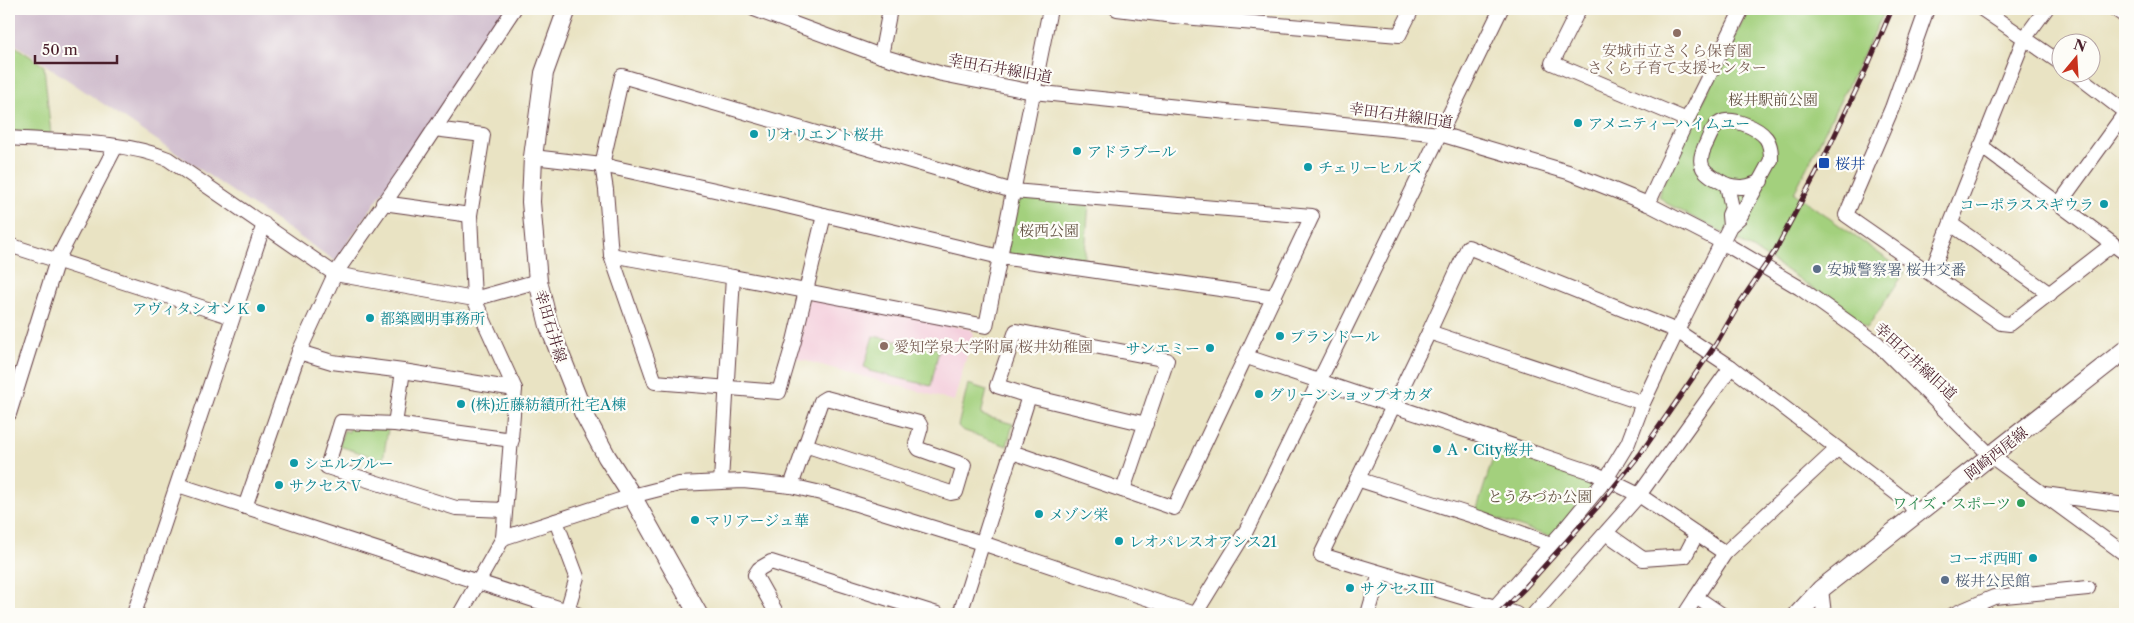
<svg xmlns="http://www.w3.org/2000/svg" width="2134" height="623" viewBox="0 0 2134 623" font-family="'Libre Caslon Text','Noto Serif JP',serif">
<style>
.built{fill:#f4cfdd}
.industrial{fill:#d0bdcd}
.green{fill:#a3d07d;stroke:#767854}
.lines{fill:none;stroke-linecap:round;stroke-linejoin:round}
.minor-casing{stroke:#623c42;stroke-width:16}
.major-casing{stroke:#623c42;stroke-width:20}
.minor{stroke:#fff;stroke-width:14}
.major{stroke:#fff;stroke-width:18}
.rail-casing{stroke:#4a1f2b;stroke-width:5}
.rail{stroke:#fdfcf7;stroke-width:3;stroke-dasharray:9;stroke-linecap:butt}
.education-dot{fill:#8d6e63;stroke:#fdfcf7;stroke-width:2}
.culture-dot{fill:#0f9aa8;stroke:#fdfcf7;stroke-width:2}
.transit-dot{fill:#1a4fb4;stroke:#fdfcf7;stroke-width:2}
.service-dot{fill:#5c6f8a;stroke:#fdfcf7;stroke-width:2}
.leisure-dot{fill:#2e9e5b;stroke:#fdfcf7;stroke-width:2}
.labels{text-anchor:middle;dominant-baseline:central;stroke-width:4.5;stroke-linejoin:round;paint-order:stroke}
.education-label{font-size:15px;fill:#785e54;stroke:#fdfcf7}
.street-label{font-size:15px;fill:#4a1f2b;stroke:#fdfcf7}
.park-label{font-size:15px;fill:#655444;stroke:#fdfcf7}
.culture-label{font-size:15px;fill:#0d838f;stroke:#fdfcf7;text-anchor:start}
.transit-label{font-size:15px;fill:#164399;stroke:#fdfcf7;text-anchor:start}
.service-label{font-size:15px;fill:#4e5e75;stroke:#fdfcf7;text-anchor:start}
.leisure-label{font-size:15px;fill:#27864d;stroke:#fdfcf7;text-anchor:end}
</style>
<rect width="100%" height="100%" fill="#fdfcf7"/>
<filter id="ink" filterUnits="userSpaceOnUse"><feTurbulence type="fractalNoise" baseFrequency=".02" numOctaves="2"/><feDisplacementMap in="SourceGraphic" scale="10" xChannelSelector="R" yChannelSelector="G"/><feConvolveMatrix kernelMatrix="1 2 1 2 8 2 1 2 1" color-interpolation-filters="sRGB"/></filter>
<filter id="wash" filterUnits="userSpaceOnUse"><feTurbulence type="fractalNoise" baseFrequency=".0096" numOctaves="4" result="noise"/><feDisplacementMap in="SourceGraphic" scale="20" xChannelSelector="R" yChannelSelector="G"/><feGaussianBlur stdDeviation="1.12" result="paint"/><feColorMatrix in="noise" values="0 0 0 0 0 0 0 0 0 0 0 0 0 0 0 0 0 1.4 0 .05"/><feComposite in="paint" operator="in"/></filter>
<g filter="url(#wash)">
<rect width="100%" height="100%" fill="#e9e3c3"/>
<!-- built -->
<path class="built" d="M 813,297 L 970,329 L 973,334 L 954,401 L 795,358 L 808,300 Z"/>
<!-- industrial -->
<path class="industrial" d="M 9,9 L 509,9 L 335,261 L 9,40 Z"/>
<!-- green -->
<g class="green">
<path d="M 1749,9 L 1886,9 L 1794,193 L 1905,272 L 1867,328 L 1798,278 L 1753,249 L 1666,203 L 1659,196 L 1660,189 Z"/>
<path d="M 9,42 L 44,66 L 51,135 L 9,131 Z"/>
<path d="M 1014,195 L 1089,203 L 1084,266 L 1011,256 L 1005,250 Z"/>
<path d="M 873,336 L 939,349 L 931,386 L 869,371 L 869,369 L 864,367 Z"/>
<path d="M 968,384 L 987,390 L 981,415 L 1013,424 L 1007,446 L 962,430 L 958,426 Z"/>
<path d="M 350,427 L 388,429 L 383,460 L 339,446 L 344,430 L 349,432 Z"/>
<path d="M 1497,445 L 1600,479 L 1551,537 L 1476,512 Z"/>
</g>
</g>
<g filter="url(#ink)">
<g class="lines">
<defs>
<g id="minor">
<path d="M 754,9 L 881,56 L 942,74 L 1033,92 L 1440,134 L 1568,172 L 1616,191 L 1648,204 L 1722,242 L 1800,288 L 1877,343 L 1991,456 L 2125,554"/>
<path d="M 1117,9 L 1183,17 L 1399,35 L 1412,9"/>
<path d="M 1579,9 L 1552,63 L 1687,120"/>
<path d="M 1927,9 L 1892,108 L 1846,215 L 2001,323 L 2010,324 L 2113,244"/>
<path d="M 1982,9 L 2062,64"/>
<path d="M 2115,9 L 2125,16"/>
<path d="M 881,56 L 890,9"/>
<path d="M 2073,72 L 2125,112"/>
<path d="M 434,129 L 483,135 L 470,215 L 474,299 L 515,389 L 503,538 L 460,614"/>
<path d="M 9,138 C 57,142 123,140 168,159 L 335,274 L 474,299 L 538,281"/>
<path d="M 1981,146 L 2125,253"/>
<path d="M 533,157 L 602,165 L 778,204 L 1000,257 L 1275,297"/>
<path d="M 1727,185 C 1741,189 1749,187 1761,181"/>
<path d="M 383,203 L 470,215"/>
<path d="M 1648,204 L 1687,120 L 1742,9"/>
<path d="M 2059,204 L 2125,113"/>
<path d="M 824,215 L 794,341 L 779,392 L 655,382 L 611,255 L 606,190 L 602,165 L 622,76 L 1013,191 L 1312,216 L 1174,508 L 1012,452"/>
<path d="M 1951,224 L 2050,294"/>
<path d="M 9,245 L 232,317"/>
<path d="M 611,255 L 733,277"/>
<path d="M 1931,273 L 2024,39 L 2046,9"/>
<path d="M 1429,332 L 1468,247 L 1677,331 L 1731,367 L 1909,503 L 1916,514"/>
<path d="M 299,352 L 332,362 L 403,371 L 515,389"/>
<path d="M 1247,357 L 1594,473 L 1639,495 L 1725,553"/>
<path d="M 1643,403 L 1429,332 L 1321,555 L 1495,607 L 1565,529 L 1606,479 L 1628,443 L 1643,403 L 1677,331 L 1730,226 L 1740,217 L 1771,160 C 1771,153 1771,145 1766,138 C 1758,128 1732,116 1720,123 C 1713,127 1710,135 1707,142 C 1693,168 1705,173 1727,185 L 1732,208 L 1729,215 L 1730,226"/>
<path d="M 9,414 L 57,260 L 116,146"/>
<path d="M 395,424 L 403,371"/>
<path d="M 1357,479 L 1483,519 L 1551,544"/>
<path d="M 721,481 L 733,277 L 986,326 L 1050,9"/>
<path d="M 178,485 L 577,614"/>
<path d="M 791,486 L 821,401 L 826,398 L 919,423 L 921,427 L 916,444 L 919,449 L 964,465 L 956,492 L 951,493 L 805,445"/>
<path d="M 1123,490 L 1167,360 L 1016,331 L 997,386 L 1029,396 L 1146,424"/>
<path d="M 2044,494 L 2125,505"/>
<path d="M 245,507 L 299,352 L 335,274 L 408,169 L 514,9"/>
<path d="M 505,510 L 456,508 L 327,467 L 341,422 L 395,424 L 512,440"/>
<path d="M 556,521 L 577,577 L 567,611"/>
<path d="M 1606,533 L 1643,559 L 1685,556 L 1696,535"/>
<path d="M 503,538 L 632,496 L 679,484 L 743,481 L 791,486 L 821,493 L 982,543 L 1194,614"/>
<path d="M 1821,589 L 1824,614"/>
<path d="M 1495,607 L 1516,614"/>
<path d="M 134,614 L 264,224"/>
<path d="M 777,614 L 755,575 L 759,569 L 771,562 L 937,614"/>
<path d="M 960,614 L 1029,396"/>
<path d="M 1195,614 L 1246,531 L 1501,9"/>
<path d="M 1368,614 L 1380,573"/>
<path d="M 1534,614 L 1639,495 L 1731,367"/>
<path d="M 1685,614 L 1696,597"/>
<path d="M 1721,614 L 1696,597 L 1725,553 L 1837,449"/>
<path d="M 1954,614 L 1994,597 L 2088,588"/>
</g>
<g id="major">
<path d="M 567,9 L 544,73 L 533,157 L 531,202 L 538,281 L 549,326 L 583,412 L 607,457 L 632,496 L 698,614"/>
<path d="M 1798,614 L 1821,589 L 2125,350"/>
</g>
</defs>
<!-- minor casing -->
<use href="#minor" class="minor-casing"/>
<!-- major casing -->
<use href="#major" class="major-casing"/>
<!-- minor -->
<use href="#minor" class="minor"/>
<!-- major -->
<use href="#major" class="major"/>
<defs>
<path id="rail" d="M 1499,614 L 1524,589 L 1600,504 L 1641,453 L 1716,344 L 1741,301 L 1775,251 L 1823,160 L 1868,65 L 1892,9"/>
</defs>
<!-- rail casing -->
<use href="#rail" class="rail-casing"/>
<!-- rail -->
<use href="#rail" class="rail"/>
</g>
</g>
<!-- markers -->
<g class="education-dot">
<circle cx="1677" cy="33" r="5"/>
<circle cx="884" cy="346" r="5"/>
</g>
<g class="culture-dot">
<circle cx="1578" cy="123" r="5"/>
<circle cx="754" cy="134" r="5"/>
<circle cx="1077" cy="151" r="5"/>
<circle cx="1308" cy="167" r="5"/>
<circle cx="2104" cy="204" r="5"/>
<circle cx="261" cy="308" r="5"/>
<circle cx="370" cy="318" r="5"/>
<circle cx="1280" cy="336" r="5"/>
<circle cx="1210" cy="348" r="5"/>
<circle cx="1259" cy="394" r="5"/>
<circle cx="461" cy="404" r="5"/>
<circle cx="1437" cy="449" r="5"/>
<circle cx="294" cy="463" r="5"/>
<circle cx="279" cy="485" r="5"/>
<circle cx="1039" cy="514" r="5"/>
<circle cx="695" cy="520" r="5"/>
<circle cx="1119" cy="541" r="5"/>
<circle cx="2033" cy="558" r="5"/>
<circle cx="1350" cy="588" r="5"/>
</g>
<rect class="transit-dot" x="1818" y="157" width="12" height="12" rx="2.5"/>
<g class="service-dot">
<circle cx="1817" cy="269" r="5"/>
<circle cx="1945" cy="580" r="5"/>
</g>
<circle class="leisure-dot" cx="2021" cy="503" r="5"/>
<g class="labels">
<!-- education labels -->
<g class="education-label">
<text x="1677" y="50">安城市立さくら保育園<tspan x="1677" dy="17">さくら子育て支援センター</tspan></text>
<text x="894" y="346" text-anchor="start">愛知学泉大学附属 桜井幼稚園</text>
</g>
<!-- street labels -->
<g class="street-label">
<text transform="translate(1000 68) rotate(10)">幸田石井線旧道</text>
<text transform="translate(1401 115) rotate(8)">幸田石井線旧道</text>
<text transform="translate(551 326) rotate(73)">幸田石井線</text>
<text transform="translate(1916 361) rotate(43)">幸田石井線旧道</text>
<text transform="translate(1996 453) rotate(-38)">岡崎西尾線</text>
</g>
<!-- park labels -->
<g class="park-label">
<text x="1773" y="99">桜井駅前公園</text>
<text x="1049" y="230">桜西公園</text>
<text x="1540" y="496">とうみづか公園</text>
</g>
<!-- culture labels -->
<g class="culture-label">
<text x="1588" y="123">アメニティーハイムユー</text>
<text x="764" y="134">リオリエント桜井</text>
<text x="1087" y="151">アドラブール</text>
<text x="1318" y="167">チェリーヒルズ</text>
<text x="2094" y="204" text-anchor="end">コーポラススギウラ</text>
<text x="251" y="308" text-anchor="end">アヴィタシオンＫ</text>
<text x="380" y="318">都築國明事務所</text>
<text x="1290" y="336">プランドール</text>
<text x="1200" y="348" text-anchor="end">サンエミー</text>
<text x="1269" y="394">グリーンショップオカダ</text>
<text x="471" y="404">(株)近藤紡績所社宅A棟</text>
<text x="1447" y="449">A・City桜井</text>
<text x="304" y="463">シエルブルー</text>
<text x="289" y="485">サクセスⅤ</text>
<text x="1049" y="514">メゾン栄</text>
<text x="705" y="520">マリアージュ華</text>
<text x="1129" y="541">レオパレスオアシス21</text>
<text x="2023" y="558" text-anchor="end">コーポ西町</text>
<text x="1360" y="588">サクセスⅢ</text>
</g>
<!-- transit labels -->
<g class="transit-label">
<text x="1835" y="163">桜井</text>
</g>
<!-- service labels -->
<g class="service-label">
<text x="1827" y="269">安城警察署 桜井交番</text>
<text x="1955" y="580">桜井公民館</text>
</g>
<!-- leisure labels -->
<g class="leisure-label">
<text x="2011" y="503">ワイズ・スポーツ</text>
</g>
</g>
<!-- margin -->
<rect width="2134" height="623" fill="none" stroke="#fdfcf7" stroke-width="30"/>
<!-- north arrow -->
<g transform="translate(2076 58) rotate(18)"><circle r="24" fill="#fdfcf7" stroke="#b5a4a5"/>
<path d="M0-4L9 19L0 12L-9 19Z" fill="#c8321e"/>
<text y="-8" font-size="14" font-weight="bold" text-anchor="middle" fill="#4a1f2b">N</text>
</g>
<!-- scale -->
<path d="M35 55v8h82v-8" fill="none" stroke="#4a1f2b" stroke-width="2.5"/>
<text x="42" y="55" font-size="15" fill="#4a1f2b" stroke="#fdfcf7" stroke-width="4" paint-order="stroke">50 m</text>
</svg>
